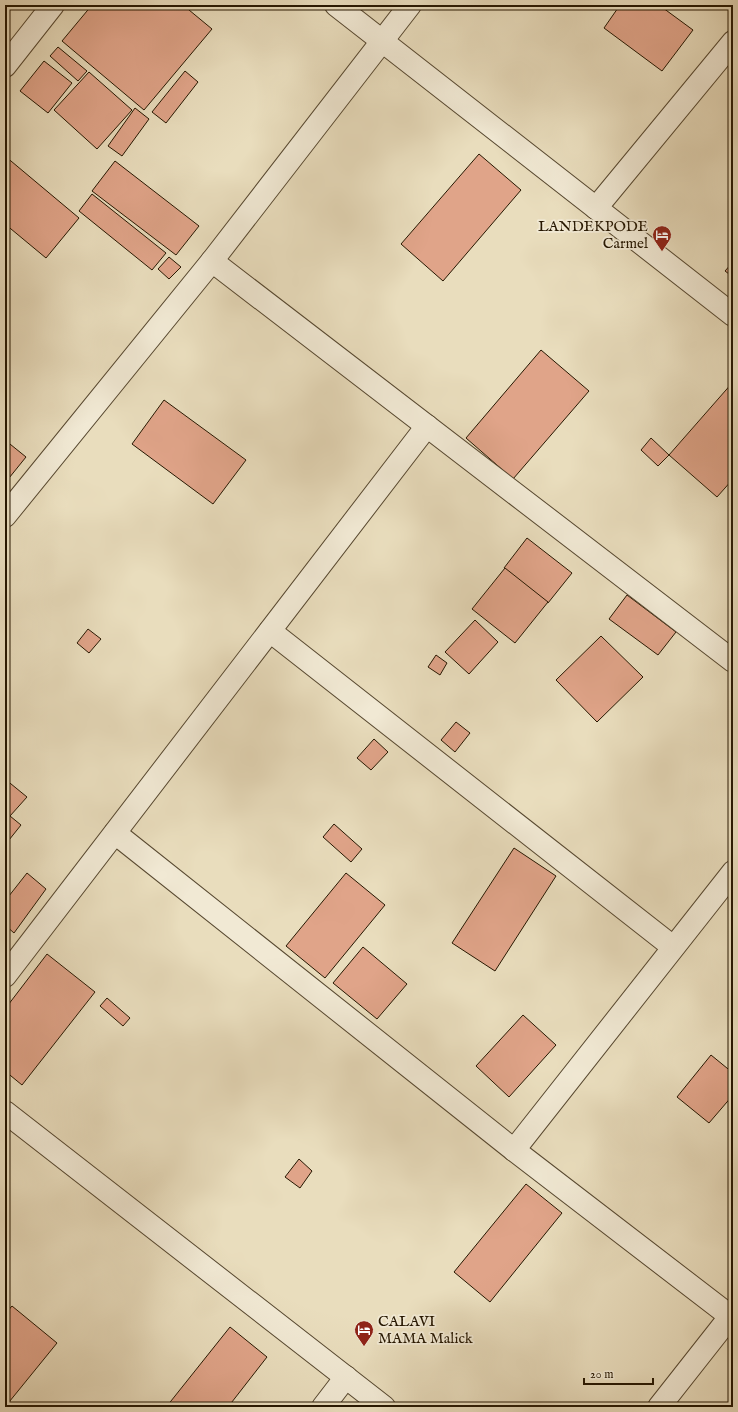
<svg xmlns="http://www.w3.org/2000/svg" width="738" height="1412" viewBox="0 0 738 1412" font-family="'IM FELL English',serif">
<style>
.building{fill:#e0a489;stroke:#261701}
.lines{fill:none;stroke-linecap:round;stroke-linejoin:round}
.minor-casing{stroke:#574830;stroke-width:24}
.minor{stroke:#f1e9d4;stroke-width:22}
.labels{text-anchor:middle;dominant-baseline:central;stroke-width:3.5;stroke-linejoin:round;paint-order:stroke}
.poi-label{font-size:15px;fill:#261701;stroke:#f1e9d4;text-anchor:end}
</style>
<rect width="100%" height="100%" fill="#e9ddbd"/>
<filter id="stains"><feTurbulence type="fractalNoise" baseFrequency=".005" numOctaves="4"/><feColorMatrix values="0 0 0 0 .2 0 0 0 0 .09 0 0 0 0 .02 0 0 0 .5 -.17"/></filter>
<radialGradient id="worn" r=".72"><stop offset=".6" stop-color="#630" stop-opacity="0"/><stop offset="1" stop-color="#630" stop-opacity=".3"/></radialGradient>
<!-- building -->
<g class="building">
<path d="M 92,5 L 183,5 L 212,29 L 144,110 L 62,41 Z"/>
<path d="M 620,5 L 659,5 L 693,30 L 662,71 L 604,28 Z"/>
<path d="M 58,47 L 87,71 L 78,81 L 50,56 Z"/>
<path d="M 44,61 L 72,83 L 48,113 L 20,91 Z"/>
<path d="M 185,71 L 198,82 L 166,123 L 152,112 Z"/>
<path d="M 89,72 L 132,110 L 97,149 L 54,110 Z"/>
<path d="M 135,108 L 149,119 L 122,156 L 108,146 Z"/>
<path d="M 479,154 L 521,190 L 443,281 L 401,244 Z"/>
<path d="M 5,156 L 79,218 L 46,258 L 5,224 Z"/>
<path d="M 115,161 L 199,226 L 176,255 L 92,191 Z"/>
<path d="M 92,194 L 166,253 L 152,270 L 79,211 Z"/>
<path d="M 169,257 L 181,267 L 169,279 L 158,269 Z"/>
<path d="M 733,262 L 733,277 L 725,271 Z"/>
<path d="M 541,350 L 589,391 L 513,479 L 466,438 Z"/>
<path d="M 733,382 L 733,479 L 717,497 L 669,455 Z"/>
<path d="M 164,400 L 246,460 L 213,504 L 132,444 Z"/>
<path d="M 651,438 L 669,455 L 658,466 L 641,450 Z"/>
<path d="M 5,440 L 26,457 L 5,483 Z"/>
<path d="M 527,538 L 572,573 L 548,603 L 504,568 Z"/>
<path d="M 505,568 L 548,602 L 515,643 L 472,609 Z"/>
<path d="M 627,595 L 676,632 L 658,655 L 609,619 Z"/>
<path d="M 475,620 L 498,642 L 469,674 L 445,652 Z"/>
<path d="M 88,629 L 101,639 L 89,653 L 77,643 Z"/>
<path d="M 601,636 L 643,677 L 597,722 L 556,680 Z"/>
<path d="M 436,655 L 447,663 L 440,675 L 428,667 Z"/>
<path d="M 456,722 L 470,733 L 455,752 L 441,740 Z"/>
<path d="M 374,739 L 388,752 L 371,770 L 357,758 Z"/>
<path d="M 5,779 L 27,797 L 10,816 L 21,825 L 9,840 L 5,837 Z"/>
<path d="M 334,824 L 362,849 L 351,862 L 323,837 Z"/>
<path d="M 514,848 L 556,876 L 495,971 L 452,943 Z"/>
<path d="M 27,873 L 46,889 L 14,933 L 5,925 L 5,901 Z"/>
<path d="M 346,873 L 385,905 L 325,978 L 286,946 Z"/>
<path d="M 363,947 L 407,984 L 377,1019 L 333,983 Z"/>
<path d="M 47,954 L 95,992 L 22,1085 L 5,1071 L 5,1009 Z"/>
<path d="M 107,998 L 130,1018 L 123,1026 L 100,1006 Z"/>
<path d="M 523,1015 L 556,1045 L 509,1097 L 476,1066 Z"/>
<path d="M 711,1055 L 733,1073 L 733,1095 L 709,1123 L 677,1097 Z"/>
<path d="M 299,1159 L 312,1171 L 300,1188 L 285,1177 Z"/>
<path d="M 526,1184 L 562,1213 L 490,1302 L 454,1272 Z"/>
<path d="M 12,1306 L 57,1343 L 5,1407 L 5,1314 Z"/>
<path d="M 230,1327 L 267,1357 L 228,1407 L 168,1407 L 167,1406 Z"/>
</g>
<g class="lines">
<defs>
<g id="minor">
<path d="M 336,5 L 733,315"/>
<path d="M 5,66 L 53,5"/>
<path d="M 596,208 L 733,42"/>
<path d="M 212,261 L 733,661"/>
<path d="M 5,516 L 212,261 L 410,5"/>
<path d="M 270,631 L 673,947"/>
<path d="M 115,833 L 514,1150 L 730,1316"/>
<path d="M 5,976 L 427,426"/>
<path d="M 5,1112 L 384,1407"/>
<path d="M 514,1150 L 733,872"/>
<path d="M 323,1407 L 346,1377"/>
<path d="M 659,1407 L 733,1313"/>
</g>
</defs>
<!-- minor casing -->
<use href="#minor" class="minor-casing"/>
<!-- minor -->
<use href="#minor" class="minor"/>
</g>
<!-- icons -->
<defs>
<symbol id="hotel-pin" viewBox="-11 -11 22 30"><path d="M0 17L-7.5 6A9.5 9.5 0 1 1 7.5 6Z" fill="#8f2418" stroke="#f1e9d4"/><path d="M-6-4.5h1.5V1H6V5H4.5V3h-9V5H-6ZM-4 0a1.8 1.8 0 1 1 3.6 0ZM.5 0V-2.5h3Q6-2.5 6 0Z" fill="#fff"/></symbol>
</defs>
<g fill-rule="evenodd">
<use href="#hotel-pin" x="651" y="224" width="22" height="30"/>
<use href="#hotel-pin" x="353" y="1319" width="22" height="30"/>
</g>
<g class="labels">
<!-- poi labels -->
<g class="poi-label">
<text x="648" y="226">LANDEKPODE<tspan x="648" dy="17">Carmel</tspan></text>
<text x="378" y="1321" text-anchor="start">CALAVI<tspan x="378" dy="17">MAMA Malick</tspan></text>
</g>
</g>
<!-- margin -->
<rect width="738" height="1412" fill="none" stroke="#e9ddbd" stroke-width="20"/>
<rect x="6" y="6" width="726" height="1400" fill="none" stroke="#261701" stroke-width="2"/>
<rect x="10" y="10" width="718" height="1392" fill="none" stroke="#261701"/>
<!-- scale -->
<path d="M584 1378v6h69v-6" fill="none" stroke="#261701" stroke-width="2"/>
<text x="590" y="1378" font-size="12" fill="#261701" stroke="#f1e9d4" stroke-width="3" paint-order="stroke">20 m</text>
<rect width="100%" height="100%" filter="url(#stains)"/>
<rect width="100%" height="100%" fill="url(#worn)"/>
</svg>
